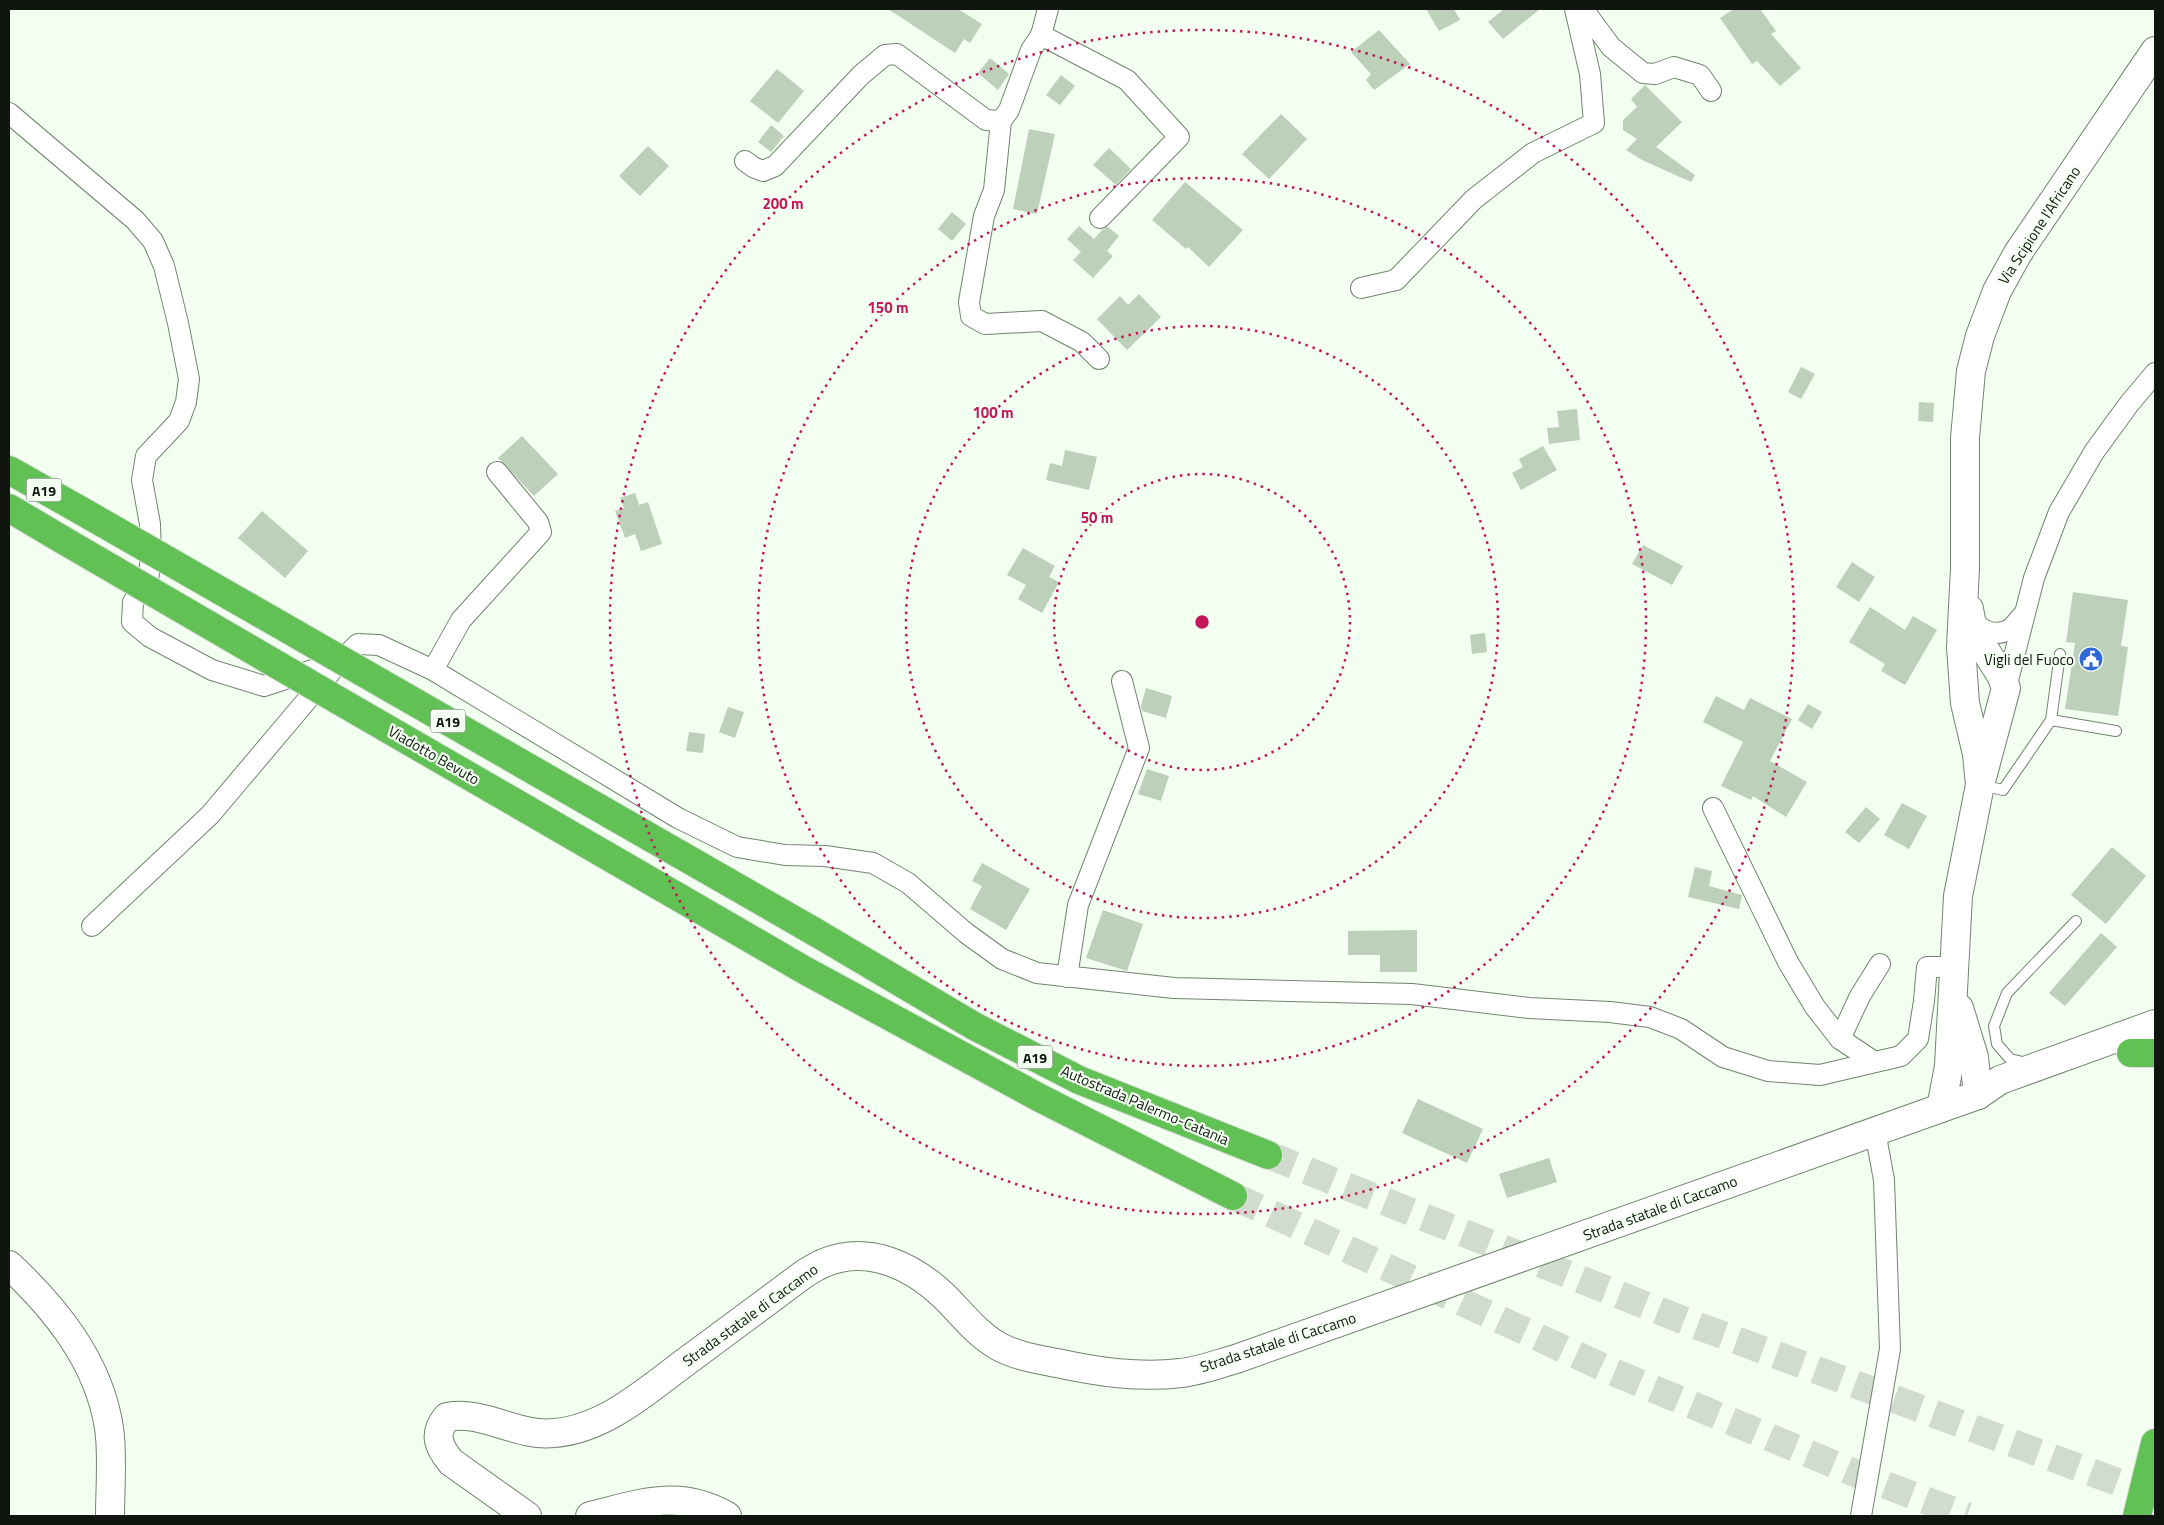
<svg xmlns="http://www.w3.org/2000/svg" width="2164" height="1525" viewBox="0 0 2164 1525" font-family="'Titillium Web',sans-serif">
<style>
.building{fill:#bdd0ba}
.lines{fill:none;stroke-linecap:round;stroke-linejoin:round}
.motorway-tunnel{stroke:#d1dccf;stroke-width:28;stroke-dasharray:28 14;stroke-linecap:butt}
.service-casing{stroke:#72846f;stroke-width:12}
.minor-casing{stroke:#72846f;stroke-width:22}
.secondary-casing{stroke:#72846f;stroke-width:30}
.motorway-casing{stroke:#dededd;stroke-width:30}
.service{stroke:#fff;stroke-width:10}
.minor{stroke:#fff;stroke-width:20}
.secondary{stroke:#fff;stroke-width:28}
.motorway{stroke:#61c154;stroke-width:28}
.motorway-bridge-casing{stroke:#dededd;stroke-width:30;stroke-linecap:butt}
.motorway-bridge{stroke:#61c154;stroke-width:28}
.ring{fill:none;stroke:#c2185b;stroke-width:2.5;stroke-dasharray:2.5 5}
.labels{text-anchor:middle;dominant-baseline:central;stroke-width:4.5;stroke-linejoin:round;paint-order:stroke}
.shield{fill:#f3fff1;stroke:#545c53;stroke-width:1}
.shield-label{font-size:14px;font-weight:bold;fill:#10160f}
.street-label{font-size:15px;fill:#10160f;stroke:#f3fff1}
.poi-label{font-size:15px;fill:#10160f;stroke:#f3fff1;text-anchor:end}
.centre{fill:#c2185b;stroke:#f3fff1;stroke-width:2.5}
.ring-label{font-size:15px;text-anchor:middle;font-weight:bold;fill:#c2185b;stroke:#f3fff1;stroke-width:4.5;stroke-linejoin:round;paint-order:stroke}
</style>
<rect width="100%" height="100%" fill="#f3fff1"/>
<!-- building -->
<g class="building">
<path d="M 888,9 L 958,9 L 982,24 L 970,43 L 964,39 L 955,53 Z"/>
<path d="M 1426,9 L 1454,9 L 1460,20 L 1439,31 Z"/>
<path d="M 1504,9 L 1540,9 L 1503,39 L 1488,22 Z"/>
<path d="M 1734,9 L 1760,9 L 1776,31 L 1771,34 L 1801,68 L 1780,86 L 1757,61 L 1752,64 L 1720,18 Z"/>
<path d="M 1379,30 L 1410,64 L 1374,90 L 1366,80 L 1371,74 L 1351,52 Z"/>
<path d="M 990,58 L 1009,74 L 998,90 L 978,73 Z"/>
<path d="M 777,69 L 804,91 L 778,123 L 750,101 Z"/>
<path d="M 1061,75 L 1075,86 L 1060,105 L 1046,95 Z"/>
<path d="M 1645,85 L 1682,122 L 1656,147 L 1695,175 L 1691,182 L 1642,160 L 1626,150 L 1637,139 L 1623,130 L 1623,120 L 1637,107 L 1631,99 Z"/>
<path d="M 1281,114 L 1307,139 L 1269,179 L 1242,154 Z"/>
<path d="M 771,125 L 784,136 L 771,152 L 758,142 Z"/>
<path d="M 1029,129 L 1055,134 L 1037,214 L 1013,209 Z"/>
<path d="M 648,146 L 669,166 L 640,196 L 619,176 Z"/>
<path d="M 1109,148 L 1131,169 L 1116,185 L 1093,165 Z"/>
<path d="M 1185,182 L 1243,230 L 1209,267 L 1188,247 L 1186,249 L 1152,220 Z"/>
<path d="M 952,212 L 966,224 L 952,241 L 938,229 Z"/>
<path d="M 1079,226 L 1094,239 L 1102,230 L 1108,227 L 1119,236 L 1107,251 L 1113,256 L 1093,278 L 1073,260 L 1081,252 L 1067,239 Z"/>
<path d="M 1139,294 L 1161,317 L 1127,350 L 1097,319 L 1120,296 L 1128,305 Z"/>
<path d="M 1801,367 L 1815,374 L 1801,399 L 1788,392 Z"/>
<path d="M 1919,402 L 1934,403 L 1933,422 L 1918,421 Z"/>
<path d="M 1577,409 L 1580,440 L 1549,444 L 1547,428 L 1559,427 L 1557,411 Z"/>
<path d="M 522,436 L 558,474 L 534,496 L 498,458 Z"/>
<path d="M 1543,446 L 1557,470 L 1521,490 L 1512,473 L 1523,467 L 1519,459 Z"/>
<path d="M 1065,450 L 1097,457 L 1089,490 L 1046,480 L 1050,463 L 1062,466 Z"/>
<path d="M 635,493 L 639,505 L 648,502 L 662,544 L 641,551 L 635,534 L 625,538 L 615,511 L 624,508 L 620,498 Z"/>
<path d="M 262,511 L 308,551 L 285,578 L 238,538 Z"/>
<path d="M 1643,545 L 1683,566 L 1672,585 L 1632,564 Z"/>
<path d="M 1023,548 L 1055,566 L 1049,577 L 1059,582 L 1042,613 L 1018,599 L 1026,585 L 1007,575 Z"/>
<path d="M 1852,562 L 1875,577 L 1859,602 L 1836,587 Z"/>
<path d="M 2073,592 L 2128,600 L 2121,646 L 2128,647 L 2118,716 L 2065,709 L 2075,643 L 2066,642 Z"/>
<path d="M 1870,607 L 1905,630 L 1913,616 L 1937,630 L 1905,685 L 1881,671 L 1885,664 L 1849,642 Z"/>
<path d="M 1485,633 L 1487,652 L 1472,654 L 1470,635 Z"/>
<path d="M 1146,688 L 1172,696 L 1166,718 L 1142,711 L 1141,706 Z"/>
<path d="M 1716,696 L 1744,710 L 1750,698 L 1792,719 L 1770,761 L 1807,782 L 1786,817 L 1753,796 L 1751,800 L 1721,786 L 1743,742 L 1703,722 Z"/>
<path d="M 1808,704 L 1822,712 L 1812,729 L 1798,720 Z"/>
<path d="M 728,707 L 744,712 L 735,738 L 719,732 Z"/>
<path d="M 689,732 L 705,734 L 703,753 L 686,751 Z"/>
<path d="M 1147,769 L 1169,776 L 1161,801 L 1138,794 Z"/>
<path d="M 1902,803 L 1927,816 L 1909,849 L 1884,835 Z"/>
<path d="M 1866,807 L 1880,819 L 1859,843 L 1845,832 Z"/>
<path d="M 2112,847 L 2146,876 L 2106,924 L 2071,895 Z"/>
<path d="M 982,863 L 1030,889 L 1006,930 L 970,909 L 982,886 L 972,881 Z"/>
<path d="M 1695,867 L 1712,871 L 1709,886 L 1742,895 L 1739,909 L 1688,897 Z"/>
<path d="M 1103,910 L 1143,924 L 1127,971 L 1086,958 Z"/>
<path d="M 1417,930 L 1417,972 L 1380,972 L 1380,955 L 1348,955 L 1348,931 Z"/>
<path d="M 2101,933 L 2117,947 L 2065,1006 L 2049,993 Z"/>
<path d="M 1418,1099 L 1483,1129 L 1467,1163 L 1402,1133 Z"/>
<path d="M 1549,1158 L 1557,1182 L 1507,1198 L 1499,1174 Z"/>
</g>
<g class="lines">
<!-- motorway-tunnel -->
<g class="motorway-tunnel">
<path d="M 1268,1155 L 1685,1321 L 2155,1496"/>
<path d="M 1233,1196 L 1611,1371 L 1862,1476 L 1967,1516"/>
</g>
<defs>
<g id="service">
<path d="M 2051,720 L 2116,731"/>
<path d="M 1980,785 L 2003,790 L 2051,720 L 2060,654"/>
<path d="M 2027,1063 L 2010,1059 L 1997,1044 L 1994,1026 L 2007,993 L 2076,921"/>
</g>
<g id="minor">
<path d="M 1048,9 L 1041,35 L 1127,80 L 1179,137 L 1100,218"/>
<path d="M 1583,9 L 1611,47 L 1643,73 L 1655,74 L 1674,67 L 1700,75 L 1711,91"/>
<path d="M 9,113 L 135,220 L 153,241 L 164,266 L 178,323 L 189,379 L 186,402 L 179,421 L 146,456 L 142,480 L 150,524 L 151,558 L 148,580 L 133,602 L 132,622 L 150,637 L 212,670 L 264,686 L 340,661"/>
<path d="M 1001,121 L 994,190 L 984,216 L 969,302 L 971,316 L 985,324 L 1042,321 L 1082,342 L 1099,359"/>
<path d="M 745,161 L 753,167 L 763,171 L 775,166 L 861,75 L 885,55 L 897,54 L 986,120 L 1001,121 L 1009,110 L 1031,50 L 1041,35"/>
<path d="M 1361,288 L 1396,280 L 1474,199 L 1533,153 L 1594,123 L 1590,74 L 1575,9"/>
<path d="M 1971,614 C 1976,630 1995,638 2010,629 C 2015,625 2019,619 2024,614"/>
<path d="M 433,670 L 461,620 L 541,532 L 538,522 L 497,472"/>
<path d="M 2006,688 L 2034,578 L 2059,512 L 2094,452 L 2129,404 L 2155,373"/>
<path d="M 1713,808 L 1788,962 L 1815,1007 L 1840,1039 L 1873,1061"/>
<path d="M 92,926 L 210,815 L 340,661 L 358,644 L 379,645 L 433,670 L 678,818 L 737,847 L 785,855 L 825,856 L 873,863 L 908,883 L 966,933 L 1002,959 L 1037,973 L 1174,988 L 1412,994 L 1529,1008 L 1610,1012 L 1650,1017 L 1681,1029 L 1723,1057 L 1768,1071 L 1820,1075 L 1901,1056 L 1918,1039 L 1924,1001 L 1927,967 L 1953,967"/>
<path d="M 1067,977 L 1078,905 L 1139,748 L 1122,681"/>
<path d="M 1840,1039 L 1860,996 L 1880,964"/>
<path d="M 1861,1516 L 1890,1349 L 1884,1180 L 1875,1131"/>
</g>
<g id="secondary">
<path d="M 1980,785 L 1977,754 L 1965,703 L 1961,647 L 1965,568 L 1965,438 L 1971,371 L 1980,336 L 1997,291 L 2018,253 L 2155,51"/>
<path d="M 1959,1008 L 1974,1057 L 1978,1095"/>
<path d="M 1941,1108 L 1949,1066 L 1958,896 L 1980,785 L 2006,688 L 2001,675 L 1973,631 L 1969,609"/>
<path d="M 9,1265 C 56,1309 99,1362 109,1428 C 113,1453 110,1490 110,1516"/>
<path d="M 527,1516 L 451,1462 C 438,1446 433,1434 447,1417 C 484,1410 517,1437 554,1433 C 608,1429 653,1385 695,1355 C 731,1328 768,1301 804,1274 C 811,1270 818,1265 824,1263 C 869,1244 914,1267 945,1297 C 962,1314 977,1334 998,1346 C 1016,1356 1037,1359 1057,1363 C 1098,1372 1139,1378 1181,1373 C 1199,1371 1218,1364 1236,1359 L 1941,1108 L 1978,1095 L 2000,1080 L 2155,1024"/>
<path d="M 590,1516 C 640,1504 679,1488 727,1516"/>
</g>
<g id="motorway">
<path d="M 9,470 L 80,510"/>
<path d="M 9,508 L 63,540"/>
<path d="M 336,699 L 806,971 L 1038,1097 L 1233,1196"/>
<path d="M 815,932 L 974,1026 L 1079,1080 L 1268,1155"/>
<path d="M 2131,1053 L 2155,1053"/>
<path d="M 2137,1516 L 2155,1443"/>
</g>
</defs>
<!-- service casing -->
<use href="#service" class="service-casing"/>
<!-- minor casing -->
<use href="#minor" class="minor-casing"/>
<!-- secondary casing -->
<use href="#secondary" class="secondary-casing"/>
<!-- motorway casing -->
<use href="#motorway" class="motorway-casing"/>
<!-- service -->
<use href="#service" class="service"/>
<!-- minor -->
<use href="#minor" class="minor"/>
<!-- secondary -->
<use href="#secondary" class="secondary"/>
<!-- motorway -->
<use href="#motorway" class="motorway"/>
<defs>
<g id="motorway-bridge">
<path d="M 80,510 L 815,932"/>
<path d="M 63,540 L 336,699"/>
</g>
</defs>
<!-- motorway-bridge casing -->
<use href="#motorway-bridge" class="motorway-bridge-casing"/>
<!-- motorway-bridge -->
<use href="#motorway-bridge" class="motorway-bridge"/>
</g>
<!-- distance rings -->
<g class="ring">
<circle cx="1202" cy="622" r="148"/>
<circle cx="1202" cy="622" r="296"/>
<circle cx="1202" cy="622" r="444"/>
<circle cx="1202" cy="622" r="592"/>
</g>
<!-- icons -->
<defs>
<symbol id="civic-disc" viewBox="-11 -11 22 22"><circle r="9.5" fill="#3067d6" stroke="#f3fff1"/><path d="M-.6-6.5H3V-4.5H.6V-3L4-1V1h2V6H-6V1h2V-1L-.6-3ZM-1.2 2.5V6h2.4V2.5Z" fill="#fff"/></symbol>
</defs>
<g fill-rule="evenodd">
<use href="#civic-disc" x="2077" y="645" width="28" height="28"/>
</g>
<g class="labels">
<!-- shield labels -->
<g class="shield">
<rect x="26.5" y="478.5" width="35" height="23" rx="4"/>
<rect x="430.5" y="709.5" width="35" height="23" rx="4"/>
<rect x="1017.5" y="1045.5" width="35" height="23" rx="4"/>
</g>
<g class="shield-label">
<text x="44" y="490">A19</text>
<text x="448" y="721">A19</text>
<text x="1035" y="1057">A19</text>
</g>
<!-- street labels -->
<g class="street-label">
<text transform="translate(2039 225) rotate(-57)">Via Scipione l'Africano</text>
<text transform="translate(434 755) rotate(30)">Viadotto Bevuto</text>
<text transform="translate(1145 1105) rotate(23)">Autostrada Palermo-Catania</text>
<text transform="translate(1660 1208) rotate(-20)">Strada statale di Caccamo</text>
<text transform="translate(750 1315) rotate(-36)">Strada statale di Caccamo</text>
<text transform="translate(1278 1342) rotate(-18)">Strada statale di Caccamo</text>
</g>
<!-- poi labels -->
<g class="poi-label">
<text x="2074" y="659">Vigli del Fuoco</text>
</g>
</g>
<circle cx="1202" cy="622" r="8" class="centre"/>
<g class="ring-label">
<text x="783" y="209">200 m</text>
<text x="888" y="313">150 m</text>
<text x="993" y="418">100 m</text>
<text x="1097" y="523">50 m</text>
</g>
<!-- border -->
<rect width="2164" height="1525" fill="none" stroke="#10160f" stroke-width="20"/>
</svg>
